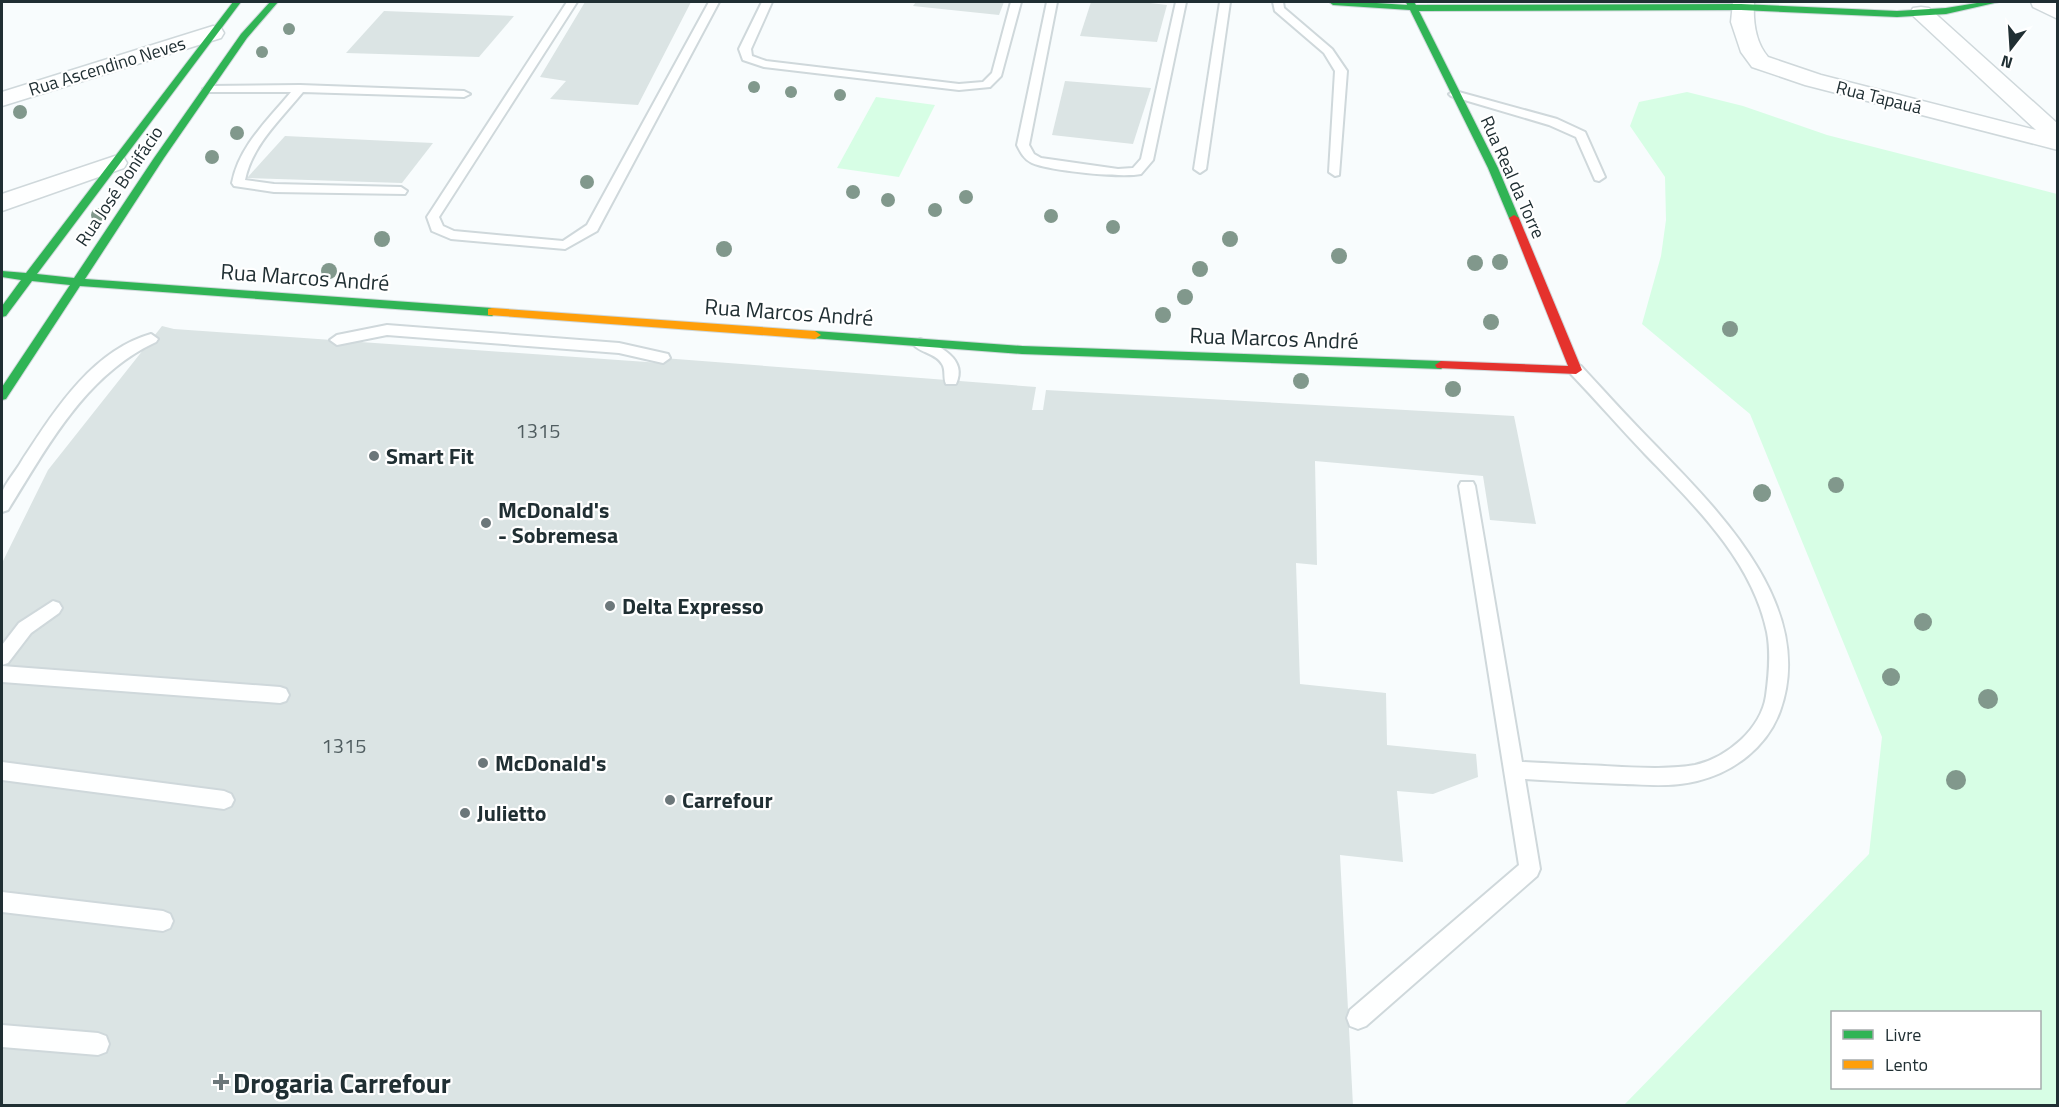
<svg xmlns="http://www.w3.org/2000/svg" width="2059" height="1107" viewBox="0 0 2059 1107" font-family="'Titillium Web',sans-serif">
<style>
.green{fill:#d7fee5;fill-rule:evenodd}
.building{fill:#dbe4e4}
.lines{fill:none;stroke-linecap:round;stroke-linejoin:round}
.lane-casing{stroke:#cfd8db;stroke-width:4}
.street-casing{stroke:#cfd8db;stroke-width:3}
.fast-casing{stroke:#cfd8db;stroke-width:2}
.slow-casing{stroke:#cfd8db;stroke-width:2}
.jam-casing{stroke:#cfd8db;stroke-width:2}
.lane{fill:#feffff;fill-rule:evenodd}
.street{fill:#feffff;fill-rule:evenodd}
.fast{fill:#30b455;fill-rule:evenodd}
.slow{fill:#ff9f0a;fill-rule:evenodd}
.jam{fill:#e5322d;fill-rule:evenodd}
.tree{fill:#81988c}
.poi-dot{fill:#6c777a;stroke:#fff;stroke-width:2}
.labels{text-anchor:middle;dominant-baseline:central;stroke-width:4.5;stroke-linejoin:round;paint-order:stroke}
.far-street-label{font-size:18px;fill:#202f33;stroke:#fff}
.number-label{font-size:20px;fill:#505d60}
.street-label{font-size:22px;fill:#202f33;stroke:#fff}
.poi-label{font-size:22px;font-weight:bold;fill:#202f33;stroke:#fff;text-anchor:start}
.near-poi-label{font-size:27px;font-weight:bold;fill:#202f33;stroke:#fff;text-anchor:start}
</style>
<rect width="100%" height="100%" fill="#f8fcfd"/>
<!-- green -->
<g class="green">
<path d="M 1687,92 L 1743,106 L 1827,135 L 2057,194 L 2057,1105 L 1624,1105 L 1869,854 L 1882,737 L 1750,414 L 1642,324 L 1661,256 L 1666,220 L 1665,177 L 1630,126 L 1639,102 ZM 1832,1012 L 2040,1012 L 2040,1088 L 1832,1088 Z"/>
<path d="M 876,97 L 935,105 L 899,177 L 837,168 Z"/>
</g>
<!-- building -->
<g class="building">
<path d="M 585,2 L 691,2 L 638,105 L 550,99 L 566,81 L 540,77 Z"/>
<path d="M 916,2 L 1004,2 L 999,15 L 913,6 Z"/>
<path d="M 1091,2 L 1142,2 L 1167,5 L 1157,42 L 1080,36 Z"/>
<path d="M 384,11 L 514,16 L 479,57 L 346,53 Z"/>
<path d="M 1065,81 L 1151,88 L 1133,144 L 1052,135 Z"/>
<path d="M 285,136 L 433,143 L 402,183 L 247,178 Z"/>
<path d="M 162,326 L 174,329 L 661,363 L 663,358 L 1036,387 L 1032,410 L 1043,410 L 1046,390 L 1514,416 L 1536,524 L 1490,520 L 1483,476 L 1315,461 L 1317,565 L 1296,563 L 1300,684 L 1386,693 L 1387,745 L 1476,754 L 1478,777 L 1433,794 L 1397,791 L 1403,862 L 1340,855 L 1353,1106 L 2,1106 L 2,563 L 48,470 Z"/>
</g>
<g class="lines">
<defs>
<g id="lane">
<path d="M 567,2 L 577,2 L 439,217 L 443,226 L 454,231 L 563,241 L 587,225 L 709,2 L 719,2 L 597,231 L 565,249 L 451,239 L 432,231 L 427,217 Z"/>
<path d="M 762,2 L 772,2 L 751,49 L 752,56 L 766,61 L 959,84 L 983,82 L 992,73 L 1011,2 L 1021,2 L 1001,76 L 990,87 L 959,90 L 764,67 L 743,60 L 739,49 Z"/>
<path d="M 1047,2 L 1057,2 L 1029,145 L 1034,154 L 1041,158 L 1118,169 L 1133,168 L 1141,159 L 1176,2 L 1186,2 L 1153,160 L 1141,174 C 1122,178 1050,171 1032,163 C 1024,159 1021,153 1017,145 Z"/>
<path d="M 1220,2 L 1230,2 L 1206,169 L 1200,173 L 1194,169 Z"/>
<path d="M 1273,2 L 1283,2 L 1284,8 L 1332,49 L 1347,71 L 1339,175 L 1335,176 L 1329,172 L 1335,71 L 1324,53 L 1275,11 Z"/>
<path d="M 300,85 L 464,91 L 470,94 L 464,97 L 303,92 C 281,119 252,145 245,180 L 274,184 L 401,187 L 407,191 L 405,194 L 274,192 L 234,186 L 232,183 C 239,146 268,120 291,92 L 209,92 L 203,89 L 209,86 Z"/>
<path d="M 1455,91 L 1557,119 L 1585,132 L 1605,177 L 1599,181 L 1595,180 L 1576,137 L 1549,125 L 1451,96 L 1449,94 Z"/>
<path d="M 387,325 L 619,343 L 668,354 L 670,358 L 663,363 L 619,353 L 387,335 L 337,345 L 330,340 L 337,335 Z"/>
<path d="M 151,334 L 158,339 L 156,342 C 85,375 48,446 8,510 L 2,512 C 2,507 0,499 2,493 C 5,483 16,471 21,462 C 53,413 91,351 151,334 Z"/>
<path d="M 920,339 C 939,345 968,359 956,384 L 946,384 C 943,377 946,370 942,364 C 936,353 920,353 913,344 Z"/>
<path d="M 1576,365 L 1581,366 C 1606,393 1630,420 1656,446 C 1720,512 1817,608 1780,711 C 1767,747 1734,772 1697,781 C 1674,787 1648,785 1625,784 C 1591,783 1558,781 1525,779 L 1540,869 L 1537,876 L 1366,1026 L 1358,1029 L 1350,1026 L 1347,1018 L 1350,1010 L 1519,865 L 1459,486 L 1461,482 L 1473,482 L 1475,486 L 1522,762 C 1555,764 1588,765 1622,767 C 1646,768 1671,769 1695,765 C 1727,758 1761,729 1766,696 C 1769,674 1771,653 1767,632 C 1752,560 1694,505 1645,454 C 1620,428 1596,400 1571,374 L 1569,370 L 1571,366 Z"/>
<path d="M 53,601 L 59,603 L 62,608 L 59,613 L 31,633 L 8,663 L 2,665 L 2,645 L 19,623 Z"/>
<path d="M 2,666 L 280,687 L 286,689 L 289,695 L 286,701 L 280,703 L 2,682 Z"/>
<path d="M 2,762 L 224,791 L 231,794 L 234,800 L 231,806 L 224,809 L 2,780 Z"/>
<path d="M 2,892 L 163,911 L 170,914 L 173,921 L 170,928 L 163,931 L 2,912 Z"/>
<path d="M 2,1025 L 98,1033 L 106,1036 L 109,1044 L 106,1052 L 98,1055 L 2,1047 Z"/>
</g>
<g id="street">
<path d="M 1733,2 L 1754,2 C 1753,21 1755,42 1768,57 L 1821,75 L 2036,130 L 1910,13 L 1913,8 L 1921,7 L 1929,8 L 2058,124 L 2058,150 L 1805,85 L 1752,67 L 1741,52 L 1731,22 Z"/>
<path d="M 2031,2 L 2058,3 L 2058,19 L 2033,7 Z"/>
<path d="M 213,26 L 221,28 L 224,33 L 221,38 L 2,106 L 2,92 Z"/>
<path d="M 115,156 L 124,158 L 127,163 L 124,168 L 2,211 L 2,194 Z"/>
</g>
<g id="fast">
<path d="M 233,2 L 241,2 L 37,274 L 74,278 L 154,158 L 241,34 L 270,2 L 278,2 L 247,38 L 164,158 L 85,279 L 492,308 L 498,312 L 492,316 L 80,286 L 6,399 L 2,400 L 2,387 L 70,285 L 32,281 L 6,316 L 2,317 L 2,306 L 21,280 L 2,277 L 2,271 L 26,273 Z"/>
<path d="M 1329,2 L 1361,2 L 1407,5 L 1406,2 L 1414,2 L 1416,5 L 1741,4 L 1897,11 L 1946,8 L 1983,2 L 1999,2 L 1946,14 L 1897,17 L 1741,10 L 1419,11 L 1498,168 L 1519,218 L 1514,221 L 1509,218 L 1488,168 L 1410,10 L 1333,5 Z"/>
<path d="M 815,331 L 1022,346 L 1441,361 L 1447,365 L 1441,369 L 1022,354 L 811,338 L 809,335 L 811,332 Z"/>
</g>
<path id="slow" d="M 492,308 L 815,331 L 821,335 L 815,339 L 488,315 L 488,309 Z"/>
<path id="jam" d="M 1514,215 L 1519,218 L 1582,370 L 1576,374 L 1437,368 L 1435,365 L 1441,361 L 1568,366 L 1509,218 Z"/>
</defs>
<!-- lane casing -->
<use href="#lane" class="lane-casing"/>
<!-- street casing -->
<use href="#street" class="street-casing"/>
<!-- fast casing -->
<use href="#fast" class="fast-casing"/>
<!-- slow casing -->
<use href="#slow" class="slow-casing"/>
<!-- jam casing -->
<use href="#jam" class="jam-casing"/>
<!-- lane -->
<use href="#lane" class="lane"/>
<!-- street -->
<use href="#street" class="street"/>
<!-- fast -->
<use href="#fast" class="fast"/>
<!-- slow -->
<use href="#slow" class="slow"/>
<!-- jam -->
<use href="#jam" class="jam"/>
</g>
<!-- trees -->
<g class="tree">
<circle cx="289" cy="29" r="6"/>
<circle cx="262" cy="52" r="6"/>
<circle cx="754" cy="87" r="6"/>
<circle cx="791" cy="92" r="6"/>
<circle cx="840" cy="95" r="6"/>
<circle cx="20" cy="112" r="7"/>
<circle cx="237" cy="133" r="7"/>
<circle cx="212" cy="157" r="7"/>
<circle cx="587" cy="182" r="7"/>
<circle cx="853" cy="192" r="7"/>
<circle cx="966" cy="197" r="7"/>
<circle cx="888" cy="200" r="7"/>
<circle cx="935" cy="210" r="7"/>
<circle cx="98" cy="215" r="7"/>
<circle cx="1051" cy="216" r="7"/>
<circle cx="1113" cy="227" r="7"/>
<circle cx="382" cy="239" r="8"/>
<circle cx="1230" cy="239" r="8"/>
<circle cx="724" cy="249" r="8"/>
<circle cx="1339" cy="256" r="8"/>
<circle cx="1500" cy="262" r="8"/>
<circle cx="1475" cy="263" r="8"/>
<circle cx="1200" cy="269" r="8"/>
<circle cx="329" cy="271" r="8"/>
<circle cx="1185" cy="297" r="8"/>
<circle cx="1163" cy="315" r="8"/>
<circle cx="1491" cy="322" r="8"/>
<circle cx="1730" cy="329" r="8"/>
<circle cx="1301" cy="381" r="8"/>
<circle cx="1453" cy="389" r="8"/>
<circle cx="1836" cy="485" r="8"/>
<circle cx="1762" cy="493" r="9"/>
<circle cx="1923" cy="622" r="9"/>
<circle cx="1891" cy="677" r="9"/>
<circle cx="1988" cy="699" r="10"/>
<circle cx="1956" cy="780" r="10"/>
</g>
<!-- markers -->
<g class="poi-dot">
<circle cx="374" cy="456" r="6"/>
<circle cx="486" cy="523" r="6"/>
<circle cx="610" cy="606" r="6"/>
<circle cx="483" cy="763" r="6"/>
<circle cx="670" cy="800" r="6"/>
<circle cx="465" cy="813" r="6"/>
<path d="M218 1073h6v6h6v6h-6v6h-6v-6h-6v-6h6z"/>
</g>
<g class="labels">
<!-- far-street labels -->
<g class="far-street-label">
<text transform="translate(107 66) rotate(-17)">Rua Ascendino Neves</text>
<text transform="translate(1879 97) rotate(14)">Rua Tapauá</text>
<text transform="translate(1513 177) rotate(66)">Rua Real da Torre</text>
<text transform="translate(119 186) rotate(-56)">Rua José Bonifácio</text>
</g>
<!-- number labels -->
<g class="number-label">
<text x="538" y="430">1315</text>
<text x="344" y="745">1315</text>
</g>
<!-- street labels -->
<g class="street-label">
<text transform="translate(305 277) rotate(4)">Rua Marcos André</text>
<text transform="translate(789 312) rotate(4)">Rua Marcos André</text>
<text transform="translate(1274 338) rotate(2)">Rua Marcos André</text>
</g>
<!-- poi labels -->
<g class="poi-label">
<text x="386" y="456">Smart Fit</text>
<text x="498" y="510">McDonald's<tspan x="498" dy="25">- Sobremesa</tspan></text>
<text x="622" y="606">Delta Expresso</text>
<text x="495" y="763">McDonald's</text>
<text x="682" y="800">Carrefour</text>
<text x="477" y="813">Julietto</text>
</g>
<!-- near-poi labels -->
<g class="near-poi-label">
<text x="233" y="1082">Drogaria Carrefour</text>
</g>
</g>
<!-- border -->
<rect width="2059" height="1107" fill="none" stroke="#202f33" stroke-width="6"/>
<!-- legend -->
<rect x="1831" y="1011" width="210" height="78" fill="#ffffff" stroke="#a6acad" stroke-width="1.5"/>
<rect x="1843" y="1030" width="30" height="9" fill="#30b455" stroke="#a6acad" stroke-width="1.5"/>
<text x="1885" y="1041" font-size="18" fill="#202f33">Livre</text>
<rect x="1843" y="1060" width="30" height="9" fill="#ff9f0a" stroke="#a6acad" stroke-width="1.5"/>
<text x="1885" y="1071" font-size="18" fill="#202f33">Lento</text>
<!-- north arrow -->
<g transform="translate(2011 48) rotate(197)" stroke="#ffffff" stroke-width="4.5" paint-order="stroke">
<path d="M0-4.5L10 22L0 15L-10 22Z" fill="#202f33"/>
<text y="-9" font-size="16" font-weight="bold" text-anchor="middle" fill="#202f33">N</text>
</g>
</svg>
